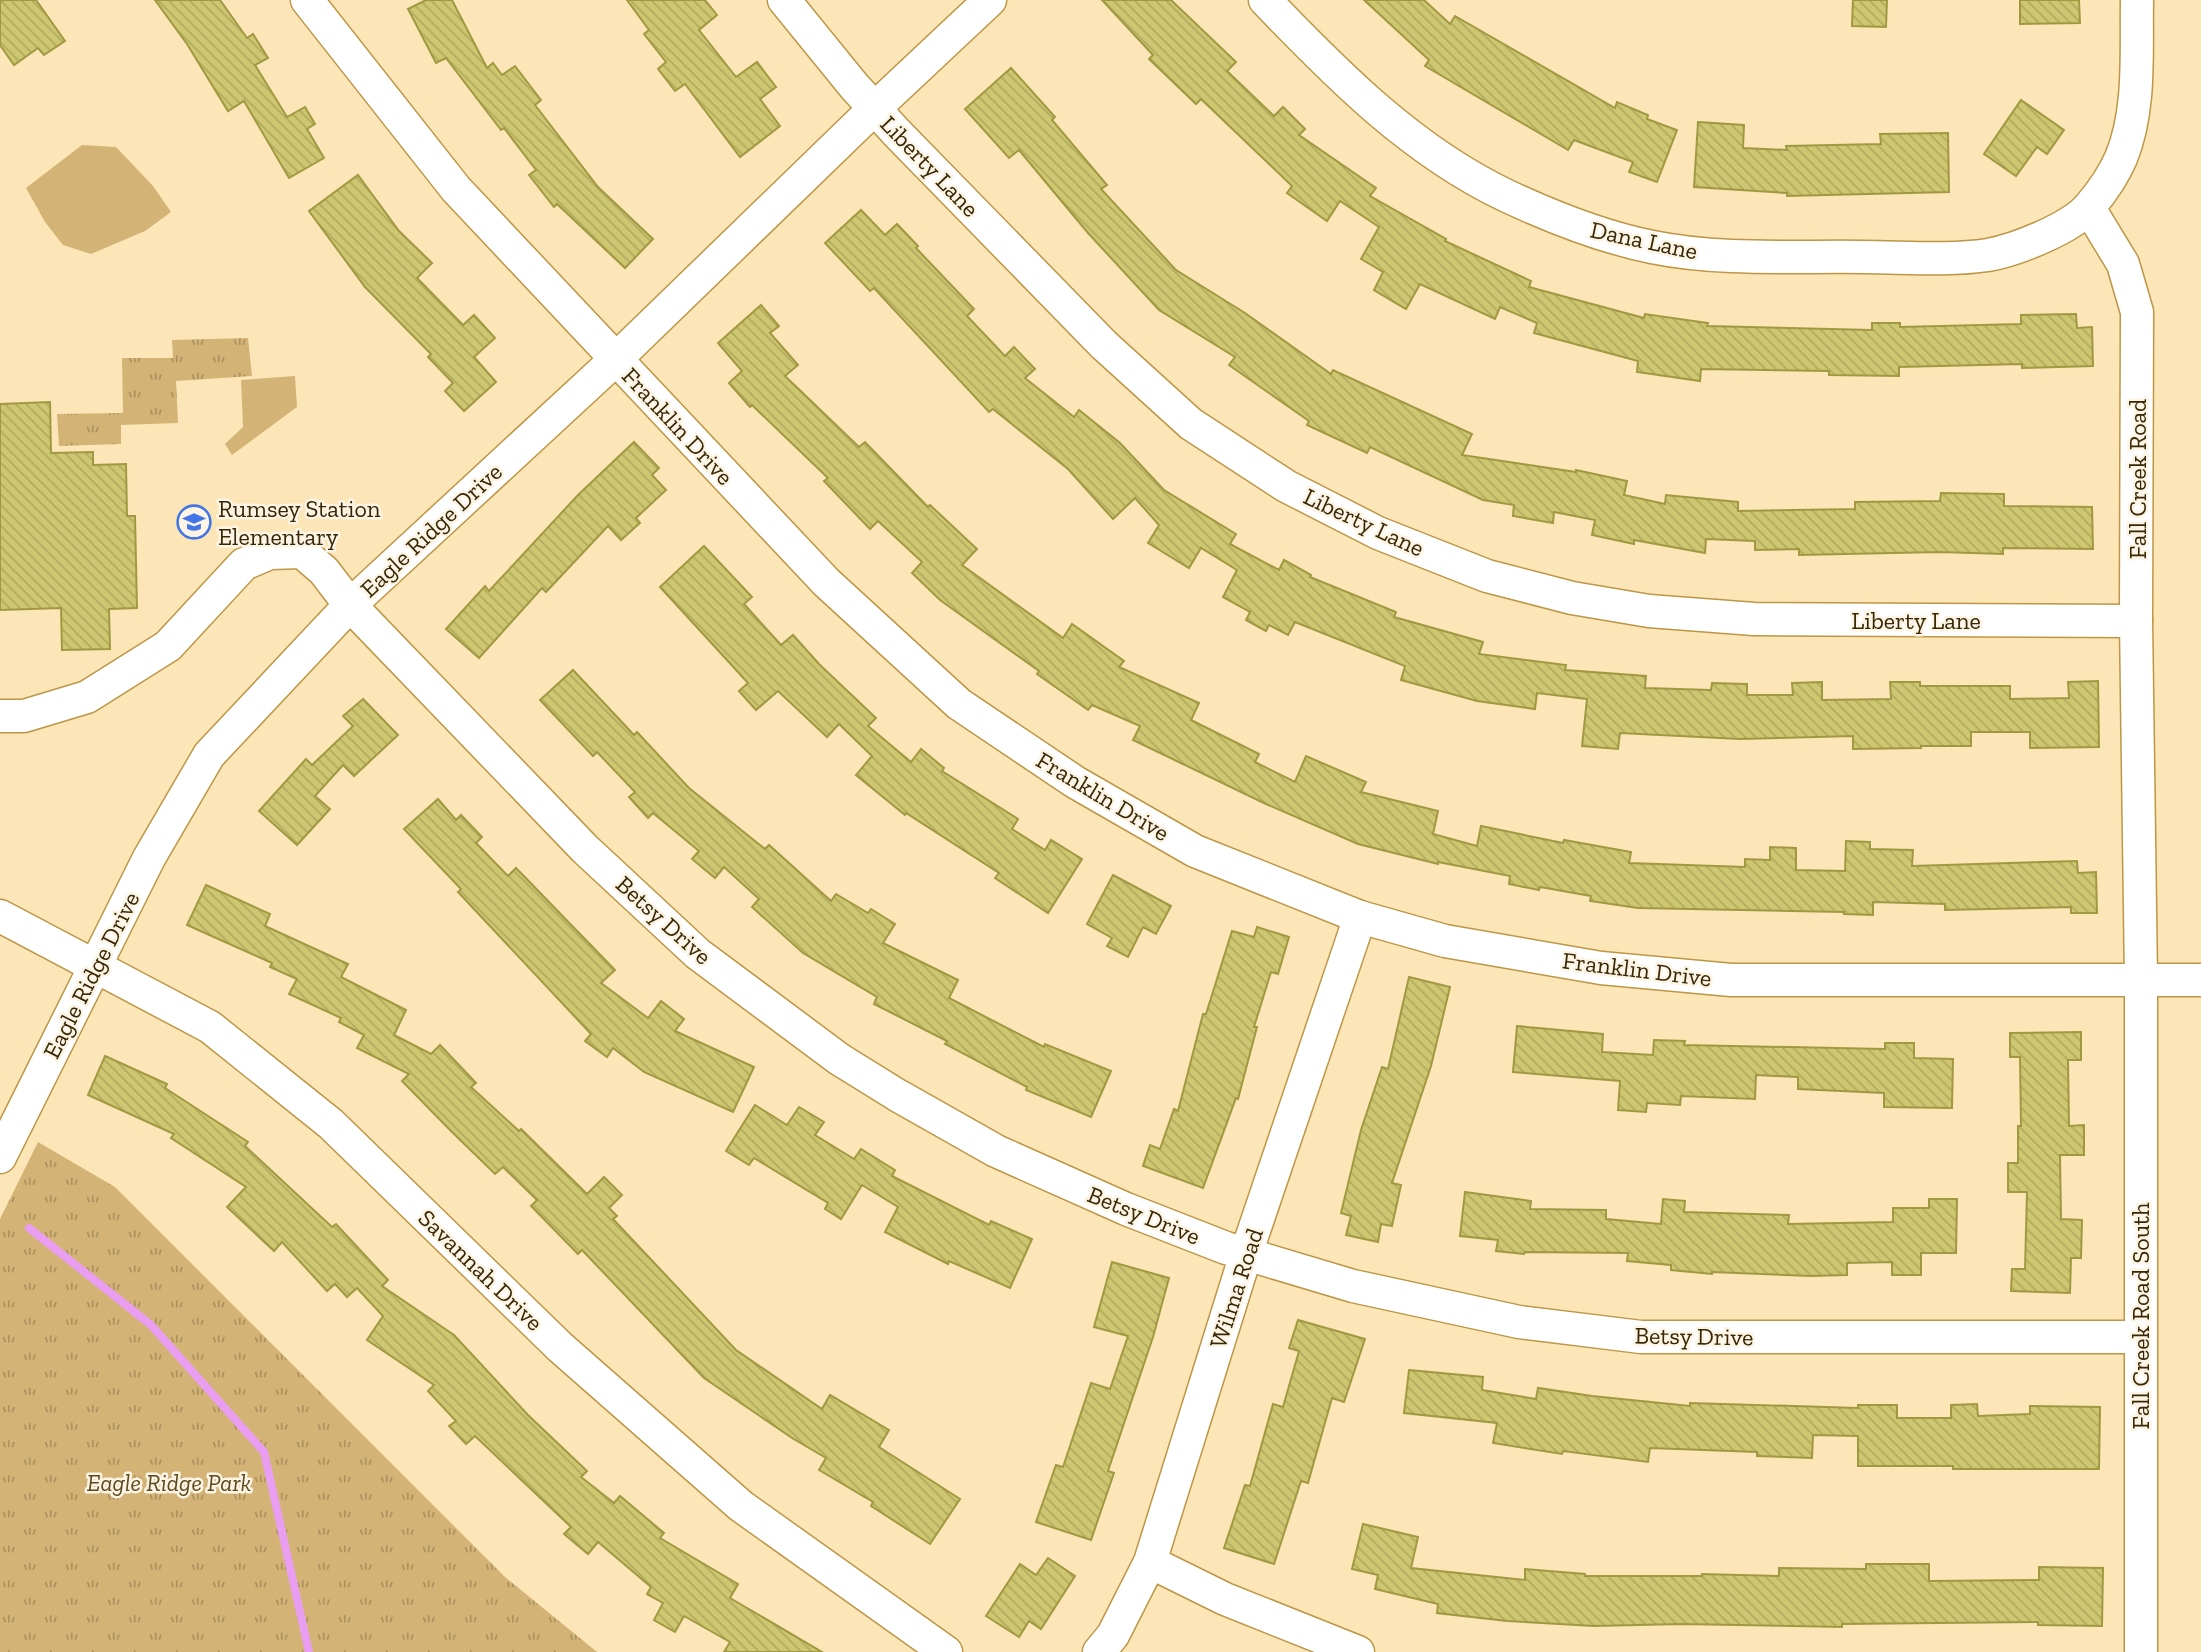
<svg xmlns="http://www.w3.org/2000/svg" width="2201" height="1652" viewBox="0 0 2201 1652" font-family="'Zilla Slab',serif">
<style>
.park{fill:url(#park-tufts)}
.pitch{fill:#d3b476}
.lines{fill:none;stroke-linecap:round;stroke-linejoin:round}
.stream{stroke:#ea9ef1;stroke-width:8}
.building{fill:url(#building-back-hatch);stroke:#a19942;stroke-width:2}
.minor-casing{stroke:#bd9646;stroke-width:35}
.minor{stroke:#fff;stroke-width:32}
.labels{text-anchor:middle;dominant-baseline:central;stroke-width:5;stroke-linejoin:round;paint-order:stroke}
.street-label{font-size:24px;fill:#372704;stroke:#fcf4e5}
.poi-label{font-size:24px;fill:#372704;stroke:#fcf4e5;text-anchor:start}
.park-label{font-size:24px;font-style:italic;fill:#5f4a1d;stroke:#fcf4e5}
</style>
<defs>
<pattern id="park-tufts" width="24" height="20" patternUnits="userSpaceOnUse" patternTransform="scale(1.75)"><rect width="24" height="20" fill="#d3b476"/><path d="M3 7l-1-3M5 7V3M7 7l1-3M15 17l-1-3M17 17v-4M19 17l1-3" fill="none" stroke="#ac925f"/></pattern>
<pattern id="building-back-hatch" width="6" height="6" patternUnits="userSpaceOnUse" patternTransform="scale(1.75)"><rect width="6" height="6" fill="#cec670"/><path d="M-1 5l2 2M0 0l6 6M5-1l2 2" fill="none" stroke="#b2aa5f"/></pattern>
</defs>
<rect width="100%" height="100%" fill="#fce5b6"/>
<!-- park -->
<g class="park">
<path d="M 248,338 L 252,376 L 176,381 L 178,423 L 121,425 L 121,444 L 59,446 L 57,414 L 123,413 L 122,358 L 173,358 L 172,340 Z"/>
<path d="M 38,1142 L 115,1187 L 505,1577 L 597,1652 L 0,1652 L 0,1219 Z"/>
</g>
<!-- pitch -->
<g class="pitch">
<path d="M 82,145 L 116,147 L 153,186 L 171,212 L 145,231 L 91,254 L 63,245 L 45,222 L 26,188 Z"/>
<path d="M 295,376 L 297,407 L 232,455 L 225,444 L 243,427 L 241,380 Z"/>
</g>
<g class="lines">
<!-- stream -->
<path class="stream" d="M 29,1228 L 151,1325 L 264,1452 L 309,1652"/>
</g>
<!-- building -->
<g class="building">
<path d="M 0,0 L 36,0 L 65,41 L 44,55 L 38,48 L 14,65 L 0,45 Z"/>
<path d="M 155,0 L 220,0 L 247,38 L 253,34 L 268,58 L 255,65 L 287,117 L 305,107 L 315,124 L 307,129 L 324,158 L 289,178 L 244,101 L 228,111 L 187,44 Z"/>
<path d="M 426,0 L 452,0 L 487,68 L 493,63 L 502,75 L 515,66 L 541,100 L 535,105 L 598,187 L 653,239 L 625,268 L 557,204 L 554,207 L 529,175 L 536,170 L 504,128 L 501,130 L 446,58 L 436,63 L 408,9 Z"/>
<path d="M 627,0 L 705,0 L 717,15 L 699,30 L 736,77 L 757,62 L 776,87 L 760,99 L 780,126 L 740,157 L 685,84 L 675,91 L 658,69 L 666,62 L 644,34 L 649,30 Z"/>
<path d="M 1102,0 L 1171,0 L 1236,62 L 1227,71 L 1274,116 L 1283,107 L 1305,129 L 1299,135 L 1376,188 L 1370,196 L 1446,239 L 1445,241 L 1531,281 L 1529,287 L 1644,318 L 1645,314 L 1708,323 L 1707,326 L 1872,330 L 1872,323 L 1900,323 L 1900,327 L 2021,324 L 2021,315 L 2076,314 L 2077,328 L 2092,327 L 2093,366 L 2022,368 L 2022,364 L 1899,367 L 1899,376 L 1829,375 L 1829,371 L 1701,369 L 1700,381 L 1637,372 L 1638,361 L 1534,333 L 1537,323 L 1500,307 L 1495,319 L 1420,284 L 1406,309 L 1374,290 L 1383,272 L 1361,259 L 1379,227 L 1340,201 L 1327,221 L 1287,193 L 1292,186 L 1201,99 L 1196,104 L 1149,59 L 1153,55 Z"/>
<path d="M 1364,0 L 1424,0 L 1450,24 L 1455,16 L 1615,108 L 1617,102 L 1648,115 L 1647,119 L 1677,130 L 1657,182 L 1629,172 L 1633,162 L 1574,140 L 1568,150 L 1425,66 L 1429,60 Z"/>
<path d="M 1853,0 L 1887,0 L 1886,27 L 1852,26 Z"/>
<path d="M 2020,0 L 2079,0 L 2080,23 L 2020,24 Z"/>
<path d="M 1011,68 L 1055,117 L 1052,120 L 1107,185 L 1101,189 L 1176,270 L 1245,313 L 1331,374 L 1333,370 L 1472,434 L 1462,455 L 1576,472 L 1576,470 L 1627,481 L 1624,495 L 1665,504 L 1666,495 L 1738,502 L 1738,511 L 1855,509 L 1855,502 L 1940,501 L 1941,493 L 2004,494 L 2004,506 L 2092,507 L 2093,549 L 2003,548 L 2003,554 L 1940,552 L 1799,555 L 1799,549 L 1755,550 L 1755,541 L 1706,539 L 1705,553 L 1634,540 L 1634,544 L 1592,535 L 1595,520 L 1554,512 L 1553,523 L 1513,516 L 1514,505 L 1483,500 L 1370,447 L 1367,453 L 1307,425 L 1309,421 L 1229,365 L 1235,357 L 1159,310 L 1088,233 L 1019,150 L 1009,158 L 965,109 Z"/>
<path d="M 2021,100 L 2064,130 L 2047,154 L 2037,147 L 2016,176 L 1984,154 Z"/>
<path d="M 1698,122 L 1744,125 L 1743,148 L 1787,150 L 1786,146 L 1881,144 L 1880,134 L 1948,133 L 1949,192 L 1787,196 L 1787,193 L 1694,187 Z"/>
<path d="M 358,175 L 399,231 L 432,263 L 417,278 L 463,325 L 474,315 L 495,338 L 474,357 L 496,382 L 464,411 L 445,391 L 453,383 L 428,357 L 431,354 L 365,287 L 309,211 Z"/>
<path d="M 861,210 L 885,235 L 897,224 L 918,246 L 916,248 L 974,309 L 967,316 L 1005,356 L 1014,347 L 1035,369 L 1025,378 L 1074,417 L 1079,410 L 1120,443 L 1164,490 L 1236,534 L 1230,544 L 1279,570 L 1284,560 L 1311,575 L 1310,577 L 1396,612 L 1394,617 L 1483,642 L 1479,654 L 1566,665 L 1565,670 L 1646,676 L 1645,688 L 1711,690 L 1712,683 L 1747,684 L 1747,695 L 1793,695 L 1792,683 L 1822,682 L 1822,700 L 1891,699 L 1890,682 L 1920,682 L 1920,686 L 2010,686 L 2010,699 L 2069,698 L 2068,682 L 2098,681 L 2099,747 L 2030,748 L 2030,732 L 1971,732 L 1971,746 L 1921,746 L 1921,748 L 1853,749 L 1853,736 L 1740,739 L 1620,733 L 1618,749 L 1582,746 L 1587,699 L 1537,693 L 1535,709 L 1477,701 L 1401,680 L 1405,666 L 1295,622 L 1288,635 L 1269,625 L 1266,631 L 1246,620 L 1250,612 L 1223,597 L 1237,570 L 1201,548 L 1189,568 L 1148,543 L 1159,525 L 1135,498 L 1113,519 L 1068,469 L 993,409 L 989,412 L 874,288 L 870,291 L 825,243 Z"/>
<path d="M 761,305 L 779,326 L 770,333 L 798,365 L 785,376 L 859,447 L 865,442 L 928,507 L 930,505 L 977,549 L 962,565 L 1063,638 L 1072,624 L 1124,661 L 1119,667 L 1199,703 L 1191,720 L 1259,754 L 1255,762 L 1295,782 L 1306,756 L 1366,782 L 1361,792 L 1438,811 L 1433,834 L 1477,846 L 1481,826 L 1563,843 L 1564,840 L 1631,852 L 1629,863 L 1745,867 L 1745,859 L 1770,860 L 1770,847 L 1796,848 L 1796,870 L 1845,871 L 1846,841 L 1870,842 L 1870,849 L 1913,850 L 1912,866 L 2077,861 L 2078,873 L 2096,872 L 2097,913 L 2071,913 L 2071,907 L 1945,910 L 1945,904 L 1873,902 L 1873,915 L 1844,914 L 1844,912 L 1638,908 L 1590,901 L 1591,896 L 1540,887 L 1539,890 L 1509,884 L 1510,876 L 1438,862 L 1438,864 L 1358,844 L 1266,804 L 1133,740 L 1140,726 L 1092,705 L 1088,710 L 1037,674 L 1039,671 L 940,600 L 912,573 L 922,562 L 878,521 L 870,529 L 824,481 L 828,478 L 752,405 L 750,407 L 729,383 L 742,371 L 718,343 Z"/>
<path d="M 50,402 L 51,453 L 93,452 L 93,465 L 126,464 L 127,516 L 135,516 L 137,608 L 109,609 L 110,649 L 62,650 L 61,608 L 0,610 L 0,404 Z"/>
<path d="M 634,442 L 659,468 L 652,475 L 666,490 L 636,518 L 640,523 L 621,540 L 608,526 L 546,592 L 542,588 L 479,658 L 446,629 L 485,586 L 489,591 L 578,495 Z"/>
<path d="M 704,546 L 752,597 L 744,604 L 781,645 L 793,635 L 819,664 L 876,718 L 868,726 L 911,762 L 921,749 L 944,768 L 942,771 L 1018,819 L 1012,829 L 1045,850 L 1051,840 L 1082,859 L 1048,913 L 995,878 L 999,873 L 906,813 L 905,815 L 856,775 L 872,756 L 839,724 L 827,737 L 778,691 L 756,710 L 739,691 L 748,683 L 660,587 Z"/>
<path d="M 573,670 L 634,735 L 637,732 L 689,788 L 765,849 L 769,845 L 831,901 L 836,894 L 868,913 L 871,909 L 895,924 L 883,943 L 958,980 L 949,998 L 1044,1047 L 1045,1044 L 1111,1071 L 1091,1117 L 1026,1090 L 1027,1087 L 945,1044 L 947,1041 L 874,1004 L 877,997 L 803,953 L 752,907 L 759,899 L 724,867 L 715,878 L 692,859 L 699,851 L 653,813 L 648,818 L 629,797 L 635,792 L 597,752 L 593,756 L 540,700 Z"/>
<path d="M 363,699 L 398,735 L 354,776 L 343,765 L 315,796 L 330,809 L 297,845 L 259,811 L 306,759 L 312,765 L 353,726 L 343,716 Z"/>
<path d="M 438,799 L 456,820 L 461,815 L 482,837 L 476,843 L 508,876 L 516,868 L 615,970 L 601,983 L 648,1018 L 661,1001 L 684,1019 L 675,1031 L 754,1067 L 733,1112 L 644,1072 L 613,1048 L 607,1057 L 585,1041 L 591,1034 L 458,892 L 461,889 L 404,829 Z"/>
<path d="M 1113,875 L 1171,906 L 1156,934 L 1143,927 L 1128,957 L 1107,946 L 1112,938 L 1087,924 Z"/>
<path d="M 206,885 L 270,914 L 265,926 L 348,964 L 341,977 L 406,1010 L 394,1035 L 431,1054 L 440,1045 L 476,1083 L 471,1087 L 519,1131 L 521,1129 L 587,1194 L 604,1177 L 622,1195 L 609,1208 L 617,1216 L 613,1219 L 736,1350 L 822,1409 L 830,1395 L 889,1430 L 879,1447 L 960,1499 L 930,1544 L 871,1506 L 873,1502 L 819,1470 L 826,1458 L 792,1438 L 704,1378 L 582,1250 L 578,1254 L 531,1206 L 537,1200 L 503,1167 L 495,1174 L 451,1131 L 402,1081 L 409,1074 L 357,1048 L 364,1035 L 339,1022 L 341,1018 L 289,994 L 297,979 L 270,967 L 272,963 L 187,925 Z"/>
<path d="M 1257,927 L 1289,937 L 1278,974 L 1271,972 L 1254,1027 L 1257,1027 L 1238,1099 L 1236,1098 L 1203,1188 L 1143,1166 L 1150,1145 L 1160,1149 L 1174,1109 L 1178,1111 L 1203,1014 L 1206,1014 L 1232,931 L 1254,937 Z"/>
<path d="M 1409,977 L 1450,987 L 1431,1066 L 1392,1183 L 1401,1185 L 1392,1226 L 1381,1224 L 1378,1242 L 1346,1235 L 1351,1216 L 1341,1213 L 1361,1130 L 1382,1067 L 1388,1069 Z"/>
<path d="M 1517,1026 L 1603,1034 L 1602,1052 L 1653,1055 L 1654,1040 L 1685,1041 L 1684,1045 L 1885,1049 L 1885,1043 L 1914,1043 L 1914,1058 L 1953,1059 L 1952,1108 L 1884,1107 L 1884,1093 L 1798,1089 L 1798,1077 L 1756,1075 L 1755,1099 L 1681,1096 L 1680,1105 L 1647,1103 L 1646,1112 L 1618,1110 L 1620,1081 L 1513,1072 Z"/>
<path d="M 2081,1032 L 2081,1060 L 2068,1060 L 2069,1126 L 2084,1125 L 2084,1155 L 2060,1155 L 2061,1219 L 2082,1220 L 2081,1258 L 2071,1258 L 2070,1293 L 2011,1291 L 2012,1269 L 2025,1269 L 2027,1192 L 2008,1192 L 2008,1163 L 2018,1163 L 2018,1126 L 2021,1126 L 2020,1057 L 2010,1057 L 2010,1033 Z"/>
<path d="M 105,1056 L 167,1084 L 165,1088 L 248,1142 L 245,1146 L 332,1227 L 336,1224 L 388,1280 L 382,1286 L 454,1335 L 528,1415 L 587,1471 L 581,1477 L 614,1503 L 620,1496 L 664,1533 L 660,1538 L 738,1584 L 730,1598 L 822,1652 L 724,1652 L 730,1642 L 684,1616 L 675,1632 L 654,1620 L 663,1603 L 647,1594 L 651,1587 L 598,1542 L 588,1554 L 564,1534 L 571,1527 L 475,1436 L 466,1444 L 449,1426 L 456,1421 L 428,1391 L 434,1385 L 367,1340 L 383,1316 L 357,1288 L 347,1297 L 335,1284 L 327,1291 L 282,1242 L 274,1251 L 227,1207 L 246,1187 L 171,1138 L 174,1134 L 88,1095 Z"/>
<path d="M 755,1105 L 787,1125 L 799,1107 L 824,1122 L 815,1135 L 854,1159 L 861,1149 L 895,1170 L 892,1176 L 989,1225 L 991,1221 L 1032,1239 L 1010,1288 L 949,1261 L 948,1264 L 885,1232 L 898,1207 L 862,1185 L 841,1219 L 825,1209 L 828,1203 L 754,1158 L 749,1165 L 726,1151 Z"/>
<path d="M 1465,1192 L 1531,1201 L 1530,1209 L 1606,1210 L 1606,1219 L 1661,1224 L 1663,1199 L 1685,1201 L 1684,1212 L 1789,1215 L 1788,1224 L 1893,1222 L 1893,1208 L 1929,1208 L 1929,1199 L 1957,1199 L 1956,1253 L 1921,1253 L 1921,1275 L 1892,1275 L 1892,1262 L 1847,1263 L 1847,1275 L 1811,1276 L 1712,1272 L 1712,1274 L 1671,1270 L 1671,1265 L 1627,1261 L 1628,1253 L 1525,1252 L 1524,1254 L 1496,1251 L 1498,1240 L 1460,1236 Z"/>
<path d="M 1112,1262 L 1169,1278 L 1153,1337 L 1108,1471 L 1114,1473 L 1091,1540 L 1036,1522 L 1056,1465 L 1063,1467 L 1091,1383 L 1110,1389 L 1128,1336 L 1094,1327 Z"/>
<path d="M 1298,1320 L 1365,1339 L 1344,1402 L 1332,1398 L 1308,1483 L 1301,1481 L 1274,1564 L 1224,1548 L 1245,1485 L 1250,1486 L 1273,1404 L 1283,1407 L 1299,1351 L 1289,1348 Z"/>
<path d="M 1409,1370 L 1483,1377 L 1482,1390 L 1536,1399 L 1538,1388 L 1592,1396 L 1690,1406 L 1690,1403 L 1858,1408 L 1858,1405 L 1897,1405 L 1897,1418 L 1951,1418 L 1951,1405 L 1977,1404 L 1978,1416 L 2030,1414 L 2030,1406 L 2100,1407 L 2099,1469 L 1953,1469 L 1953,1466 L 1858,1466 L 1858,1436 L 1813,1435 L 1812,1458 L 1757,1456 L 1757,1452 L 1650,1448 L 1648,1462 L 1563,1451 L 1562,1454 L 1493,1443 L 1497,1423 L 1404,1413 Z"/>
<path d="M 1363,1524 L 1418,1537 L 1411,1568 L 1525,1580 L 1525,1569 L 1585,1574 L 1585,1576 L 1702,1576 L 1702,1574 L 1779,1576 L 1779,1568 L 1866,1569 L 1866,1564 L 1929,1564 L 1929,1581 L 2039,1580 L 2039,1567 L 2103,1568 L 2102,1626 L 2038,1625 L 2038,1622 L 1842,1624 L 1842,1627 L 1681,1624 L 1594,1626 L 1507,1621 L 1437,1613 L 1438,1604 L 1375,1589 L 1378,1575 L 1352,1569 Z"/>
<path d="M 1048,1558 L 1075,1576 L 1041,1629 L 1029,1621 L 1019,1637 L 986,1616 L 1020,1564 L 1036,1575 Z"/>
</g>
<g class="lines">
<defs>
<g id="minor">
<path d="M 307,0 L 456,189 L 826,582 L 959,704 L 1075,782 L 1195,851 L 1360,917 L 1445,941 L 1601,968 L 1731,980 L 2201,980"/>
<path d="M 784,0 L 854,86 L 896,132 L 1104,345 L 1191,424 L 1286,486 L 1378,533 L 1487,576 L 1572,598 L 1649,611 L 1754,619 L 2136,621"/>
<path d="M 1265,0 C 1337,75 1412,151 1507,196 C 1554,218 1602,237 1652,247 C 1721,261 1793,256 1863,257 C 1904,257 1948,261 1988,255 C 2016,250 2072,228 2090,206 C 2101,193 2114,174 2121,158 C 2141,110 2136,51 2137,0"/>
<path d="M 2089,208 L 2123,264 L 2137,312 L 2136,621 L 2141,980 L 2141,1652"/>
<path d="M 0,716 L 24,716 L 87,697 L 168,646 L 244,564 L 270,553 L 302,552 L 324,571 L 350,605 L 585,849 L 698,954 L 839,1059 L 897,1095 L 996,1151 L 1126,1209 L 1226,1248 L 1353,1286 L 1519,1322 L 1641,1337 L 2140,1337"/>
<path d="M 0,916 L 210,1027 L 331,1124 L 560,1347 L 741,1506 L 946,1652"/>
<path d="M 0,1157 L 149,858 L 209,755 L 350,605 L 615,360 L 875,108 L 990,0"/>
<path d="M 1150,1562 L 1225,1599 L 1358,1652"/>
<path d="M 1099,1652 L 1113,1635 L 1150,1562 L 1246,1254 L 1360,917"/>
</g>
</defs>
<!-- minor casing -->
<use href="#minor" class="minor-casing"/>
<!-- minor -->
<use href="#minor" class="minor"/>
</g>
<!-- icons -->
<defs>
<symbol id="school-ring" viewBox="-11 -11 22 22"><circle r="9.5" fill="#fcf4e5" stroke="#4375e6" stroke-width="1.5"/><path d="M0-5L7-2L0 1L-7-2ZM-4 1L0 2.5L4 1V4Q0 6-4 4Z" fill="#4375e6"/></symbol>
</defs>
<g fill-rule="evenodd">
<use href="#school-ring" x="175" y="503" width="38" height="38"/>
</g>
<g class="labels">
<!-- street labels -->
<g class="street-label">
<text transform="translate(930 166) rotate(46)">Liberty Lane</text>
<text transform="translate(1644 240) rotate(12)">Dana Lane</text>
<text transform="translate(678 426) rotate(47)">Franklin Drive</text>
<text transform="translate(2137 479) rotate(-90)">Fall Creek Road</text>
<text transform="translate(1364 522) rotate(25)">Liberty Lane</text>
<text transform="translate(431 530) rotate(-43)">Eagle Ridge Drive</text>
<text x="1916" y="620">Liberty Lane</text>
<text transform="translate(1103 796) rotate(31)">Franklin Drive</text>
<text transform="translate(664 920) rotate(42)">Betsy Drive</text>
<text transform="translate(1637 969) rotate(7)">Franklin Drive</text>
<text transform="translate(91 975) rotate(-63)">Eagle Ridge Drive</text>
<text transform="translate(1144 1215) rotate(22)">Betsy Drive</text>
<text transform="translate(481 1270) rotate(44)">Savannah Drive</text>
<text transform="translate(1236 1288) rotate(-72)">Wilma Road</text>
<text transform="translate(2140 1316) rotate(-90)">Fall Creek Road South</text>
<text transform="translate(1694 1336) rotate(1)">Betsy Drive</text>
</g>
<!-- poi labels -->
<g class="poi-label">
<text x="218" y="508">Rumsey Station<tspan x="218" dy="28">Elementary</tspan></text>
</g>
<!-- park labels -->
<g class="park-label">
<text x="169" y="1482">Eagle Ridge Park</text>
</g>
</g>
</svg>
